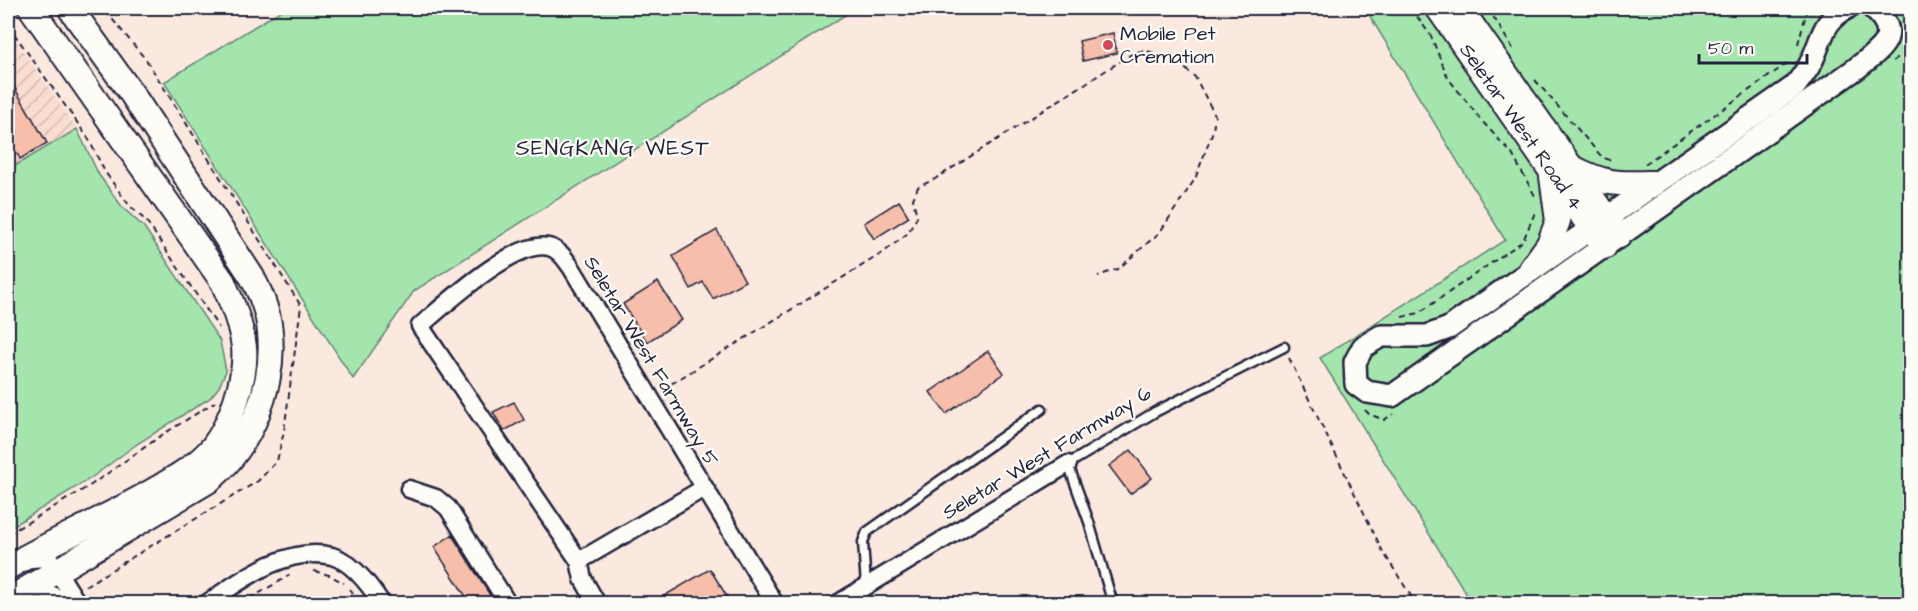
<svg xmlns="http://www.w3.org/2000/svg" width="1918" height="611" viewBox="0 0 1918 611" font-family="'Architects Daughter',sans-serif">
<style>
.industrial{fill:url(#industrial-furrows)}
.green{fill:#a4e5ae;stroke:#638474;stroke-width:1.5}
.building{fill:#f6beab;stroke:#22223b;stroke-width:1.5}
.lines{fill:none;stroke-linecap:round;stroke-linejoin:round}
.service-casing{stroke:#22223b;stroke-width:13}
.minor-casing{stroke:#22223b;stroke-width:21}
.tertiary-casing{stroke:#22223b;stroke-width:26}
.secondary-casing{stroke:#22223b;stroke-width:28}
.path{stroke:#22223b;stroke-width:2;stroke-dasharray:6 4.5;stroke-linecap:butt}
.service{stroke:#fdfcf7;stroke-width:8}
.minor{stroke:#fdfcf7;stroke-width:16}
.tertiary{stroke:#fdfcf7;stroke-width:21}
.secondary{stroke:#fdfcf7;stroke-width:24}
.poi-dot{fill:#d1495b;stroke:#fdfcf7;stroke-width:2}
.labels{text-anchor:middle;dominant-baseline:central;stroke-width:4.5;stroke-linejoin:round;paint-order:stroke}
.poi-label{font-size:20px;fill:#22223b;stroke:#fdfcf7;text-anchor:start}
.street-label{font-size:20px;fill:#22223b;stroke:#fdfcf7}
.neighbourhood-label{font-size:21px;letter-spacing:1.5px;fill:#22223b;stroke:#fdfcf7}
</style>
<defs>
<pattern id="industrial-furrows" width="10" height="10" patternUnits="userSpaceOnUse" patternTransform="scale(1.5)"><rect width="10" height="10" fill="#fadcd0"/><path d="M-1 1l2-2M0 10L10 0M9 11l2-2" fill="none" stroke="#d6bcb4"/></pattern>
</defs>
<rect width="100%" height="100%" fill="#fbe9e0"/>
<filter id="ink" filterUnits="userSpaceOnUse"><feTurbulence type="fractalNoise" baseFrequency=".0167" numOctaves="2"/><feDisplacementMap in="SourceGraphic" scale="12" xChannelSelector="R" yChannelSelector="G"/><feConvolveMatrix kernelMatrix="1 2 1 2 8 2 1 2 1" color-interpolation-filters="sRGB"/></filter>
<g filter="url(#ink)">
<!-- industrial -->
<path class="industrial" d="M 8,29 L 77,129 L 8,170 Z"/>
<!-- green -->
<g class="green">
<path d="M 285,8 L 856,8 L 414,291 L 353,379 L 164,82 Z"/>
<path d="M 1365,8 L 1910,8 L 1910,603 L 1472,603 L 1320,358 L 1505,240 Z"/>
<path d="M 77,129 L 99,175 L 123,208 L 144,227 L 220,341 L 226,371 L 219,387 L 210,398 L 137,444 L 91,478 L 8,529 L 8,170 Z"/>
</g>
<!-- building -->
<g class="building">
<path d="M 1113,33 L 1117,53 L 1083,61 L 1079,41 Z"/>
<path d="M 8,77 L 47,143 L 20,159 L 17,153 L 8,158 Z"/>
<path d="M 899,201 L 909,217 L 874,239 L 864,223 Z"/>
<path d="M 717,230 L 745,281 L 713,299 L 703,282 L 691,289 L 673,256 Z"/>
<path d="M 658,282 L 682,320 L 647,342 L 623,304 Z"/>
<path d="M 988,351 L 1004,373 L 946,414 L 930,392 Z"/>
<path d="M 514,402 L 524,420 L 504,431 L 493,412 Z"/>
<path d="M 1131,450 L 1152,478 L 1130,494 L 1109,466 Z"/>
<path d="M 452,535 L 495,603 L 470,603 L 434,547 Z"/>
<path d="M 710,569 L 731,603 L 652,603 Z"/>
</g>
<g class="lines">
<defs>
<g id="service">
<path d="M 866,586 L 863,542 L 867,532 L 1042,409"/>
<path d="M 1113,604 L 1089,522 L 1068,464 L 1155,412 L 1284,347"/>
</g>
<g id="minor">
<path d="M 409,489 L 436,498 L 448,508 L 508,604"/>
<path d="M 29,559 L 49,558 L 78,604"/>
<path d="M 579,561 L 704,488"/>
<path d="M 29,588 L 47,592 L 69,604"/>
<path d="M 206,604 C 241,580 287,545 332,556 C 353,562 371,587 382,604"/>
<path d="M 597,604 L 583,579 L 579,561 L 420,326 C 445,305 518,235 552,248 C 561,252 565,259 571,267 L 775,604"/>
<path d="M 837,604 L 1068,464"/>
</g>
<path id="tertiary" d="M 1847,8 C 1820,21 1822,44 1809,66 C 1805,73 1800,79 1795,86 L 1449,328 L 1427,336 L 1381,336 L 1363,347 L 1355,362 L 1356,384 L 1367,392 L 1392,396 L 1857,68 C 1882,48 1903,35 1873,8"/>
<g id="secondary">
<path d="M 1438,8 L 1604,247"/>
<path d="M 1460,8 L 1619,236"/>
<path d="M 1571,167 C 1606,185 1615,184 1653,183"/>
<path d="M 1531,269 L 1549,244 L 1558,221 L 1552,177"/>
<path d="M 8,567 C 57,539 109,517 158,488 C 178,476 198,465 213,447 C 231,424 247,376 244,347 C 241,324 232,303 223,282 L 31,8"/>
<path d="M 8,600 L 208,481 C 250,448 275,388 270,333 C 269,314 261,294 252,277 L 132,94 L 70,8"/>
</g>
</defs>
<!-- service casing -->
<use href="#service" class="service-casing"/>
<!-- minor casing -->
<use href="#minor" class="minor-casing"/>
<!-- tertiary casing -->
<use href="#tertiary" class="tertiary-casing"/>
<!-- secondary casing -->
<use href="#secondary" class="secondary-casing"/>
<!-- path -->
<g class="path">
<path d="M 1411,8 L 1431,36 L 1448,78 L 1481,120 L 1512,154 L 1535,196"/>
<path d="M 1488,8 L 1513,49"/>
<path d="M 8,25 L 88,138 L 105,172 L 129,205 L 147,222 L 219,328"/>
<path d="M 1905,28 L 1910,36"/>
<path d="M 1798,44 L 1807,10 L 1810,8"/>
<path d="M 1893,61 L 1910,49"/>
<path d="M 1535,80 L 1602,157 L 1611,161"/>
<path d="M 1645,164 L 1789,62"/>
<path d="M 1402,317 L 1419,313 L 1523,241 L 1536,210"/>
<path d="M 1289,358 L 1382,550 L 1416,604"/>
<path d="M 663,389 L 884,252 L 908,233 L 917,217 L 913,199 L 918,187 L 935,179 L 1135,52 L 1147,51 L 1174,59 L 1195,77 L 1215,115 L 1213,131 L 1195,179 L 1160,232 L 1118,269 L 1098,276"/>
<path d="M 1365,410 L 1369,414 L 1384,420 L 1393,414"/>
<path d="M 8,534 L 91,485 L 162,435 L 215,402"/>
<path d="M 314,571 L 329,575 L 344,583"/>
<path d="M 85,586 L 258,481 L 277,461 L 284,431 L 301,306 L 147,61 L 103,8"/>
<path d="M 350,589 L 361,604"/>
<path d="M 241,604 L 290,575"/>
</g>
<!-- service -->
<use href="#service" class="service"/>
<!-- minor -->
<use href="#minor" class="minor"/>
<!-- tertiary -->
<use href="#tertiary" class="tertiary"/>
<!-- secondary -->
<use href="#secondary" class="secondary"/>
</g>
</g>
<!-- markers -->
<circle class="poi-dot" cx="1108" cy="45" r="6"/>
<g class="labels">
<!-- poi labels -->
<g class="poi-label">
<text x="1120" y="34">Mobile Pet<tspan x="1120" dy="23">Cremation</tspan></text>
</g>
<!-- street labels -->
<g class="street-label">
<text transform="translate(1521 127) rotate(55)">Seletar West Road 4</text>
<text transform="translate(651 361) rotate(59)">Seletar West Farmway 5</text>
<text transform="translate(1047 453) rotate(-31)">Seletar West Farmway 6</text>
</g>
<!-- neighbourhood labels -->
<g class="neighbourhood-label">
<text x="613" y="148">SENGKANG WEST</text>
</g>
</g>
<!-- margin -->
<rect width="1918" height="611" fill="none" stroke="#fdfcf7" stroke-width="30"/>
<rect x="15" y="15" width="1888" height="581" fill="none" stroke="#22223b" stroke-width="2" filter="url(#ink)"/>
<!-- scale -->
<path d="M1699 54v9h108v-9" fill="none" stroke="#22223b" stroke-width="3"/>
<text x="1708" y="54" font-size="18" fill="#22223b" stroke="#fdfcf7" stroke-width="4.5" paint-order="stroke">50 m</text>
</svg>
